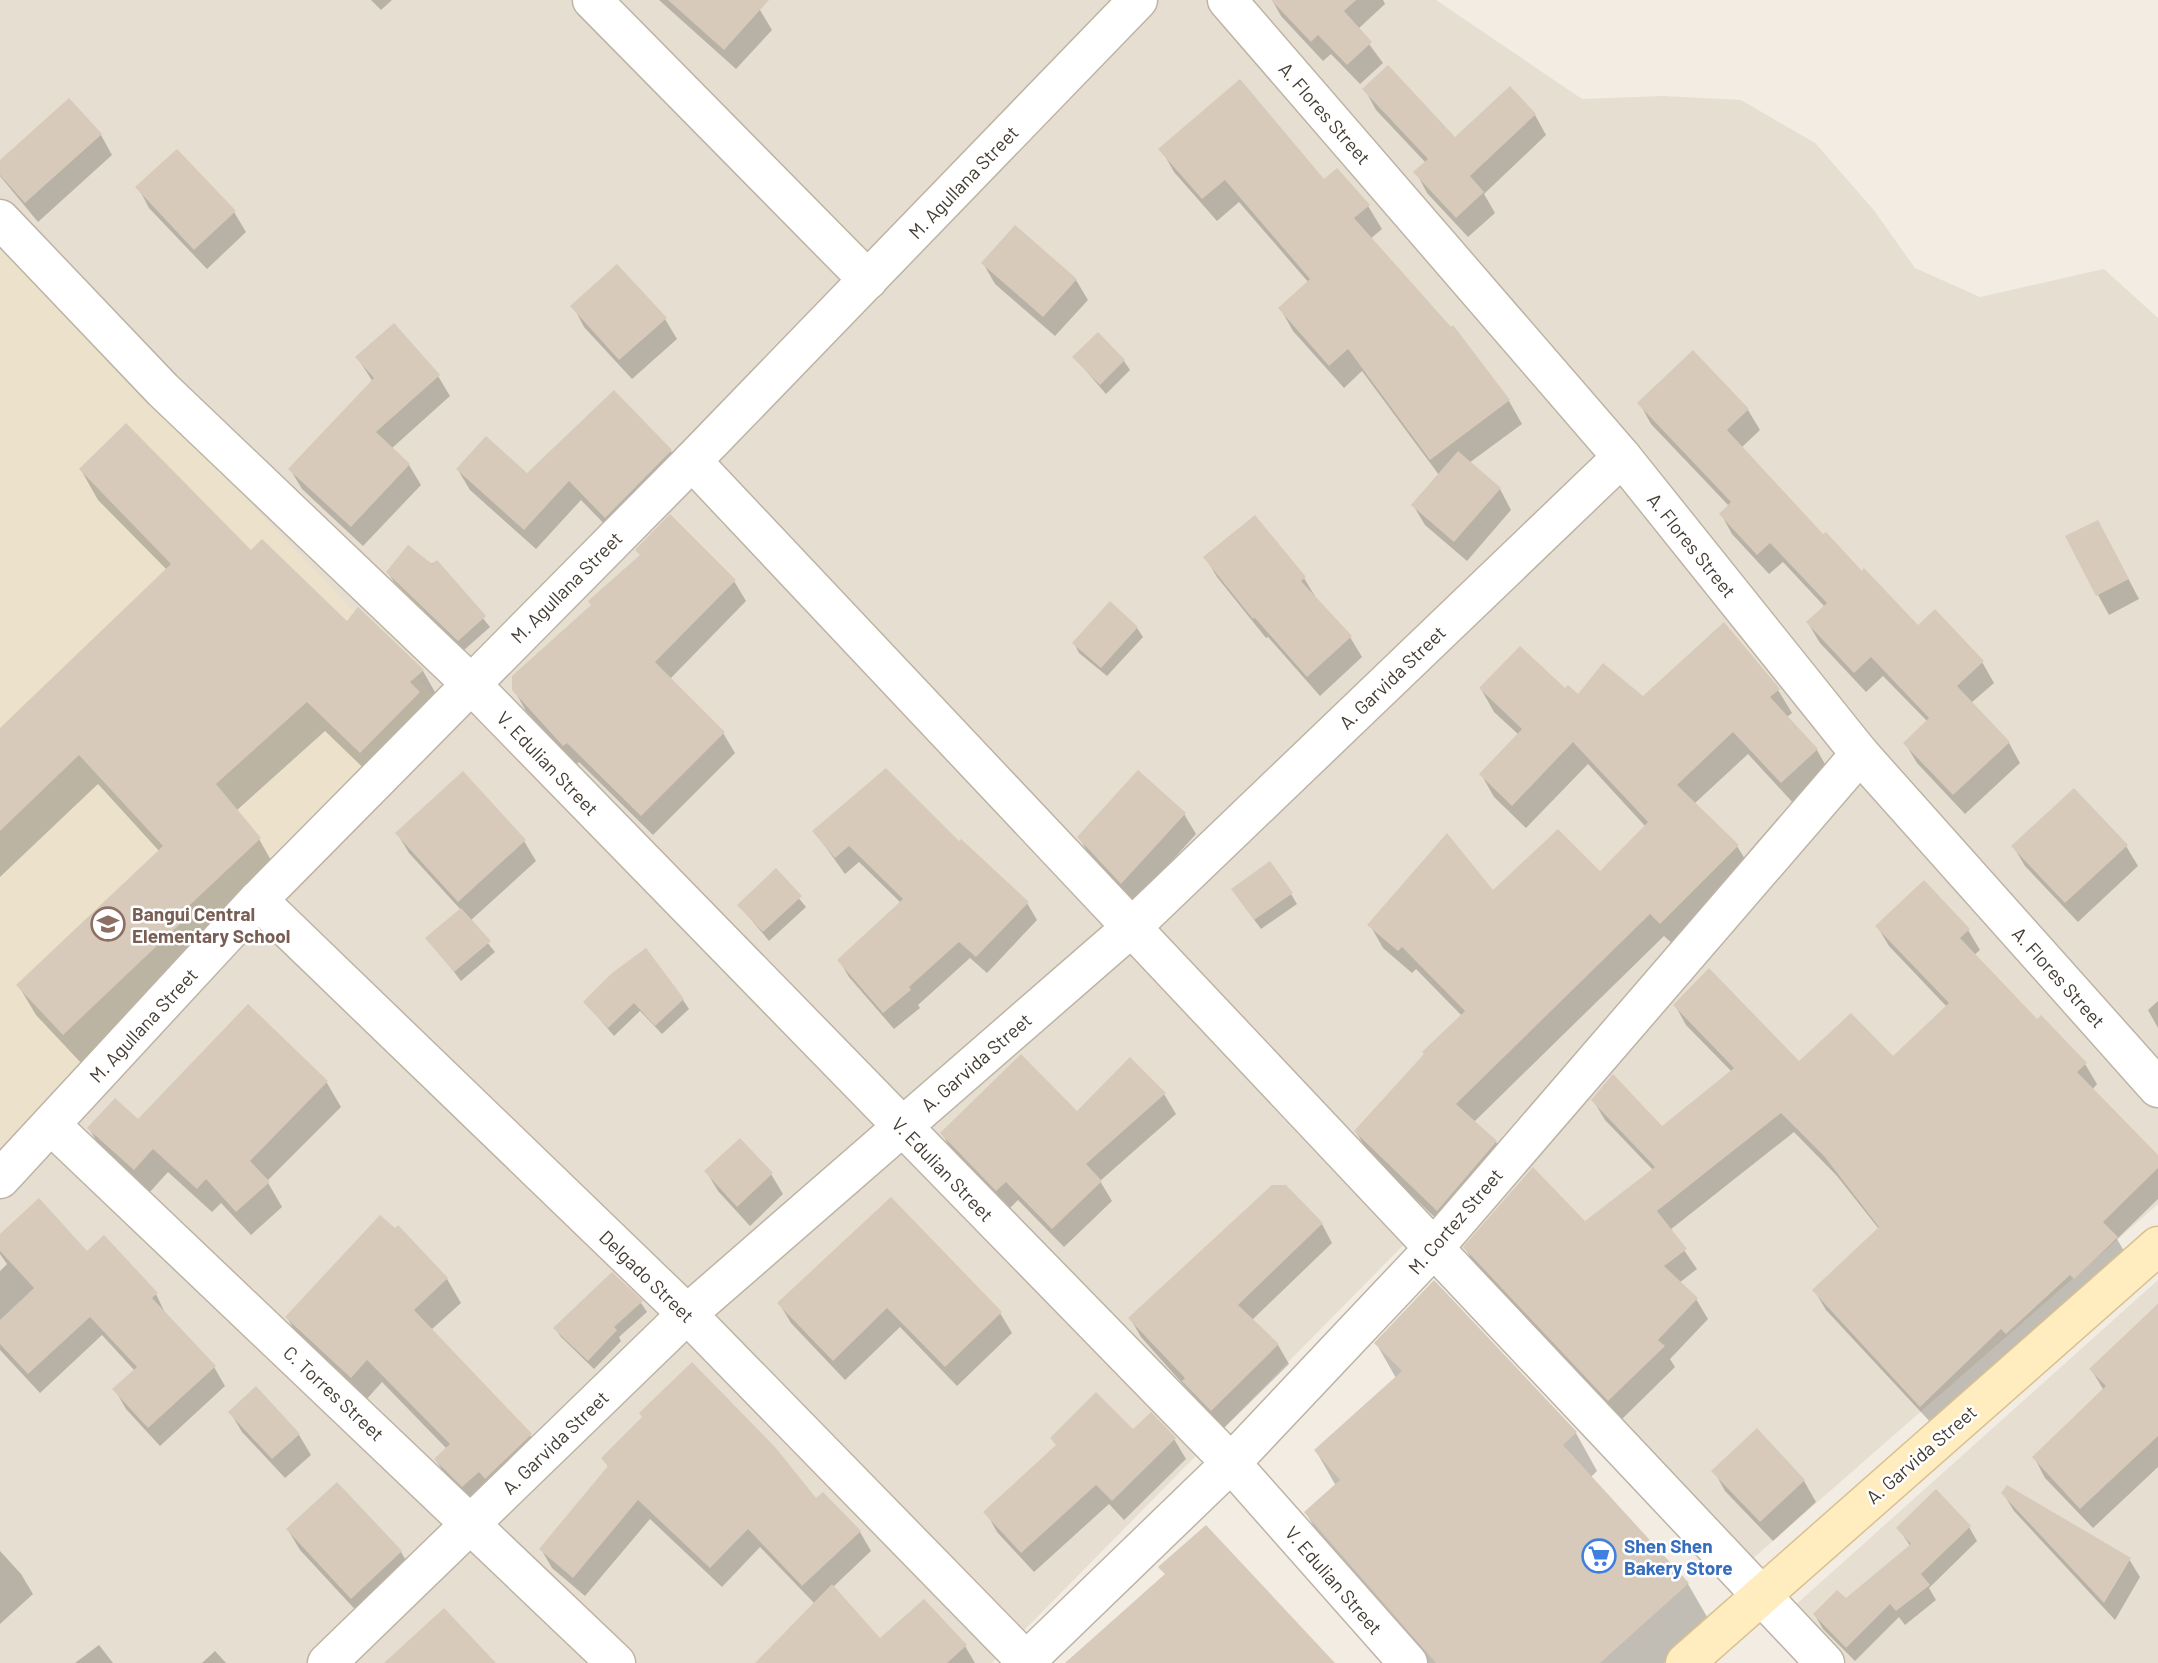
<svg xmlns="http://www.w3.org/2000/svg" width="2158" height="1663" viewBox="0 0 2158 1663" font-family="Barlow,sans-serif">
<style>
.residential{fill:#e6ded0}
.education{fill:#ece1cb}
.shadow{fill:#0003}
.building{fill:#d7caba}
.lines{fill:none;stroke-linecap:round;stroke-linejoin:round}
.minor-casing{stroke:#beb4a5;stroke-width:41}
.secondary-casing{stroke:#d8c191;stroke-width:41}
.minor{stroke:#fff;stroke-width:38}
.secondary{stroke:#ffecbf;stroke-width:38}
.labels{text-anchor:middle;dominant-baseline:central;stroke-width:5;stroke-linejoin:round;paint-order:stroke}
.street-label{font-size:19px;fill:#443c33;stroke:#fff}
.education-label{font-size:19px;font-weight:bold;fill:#785e54;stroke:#fff;text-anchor:start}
.shop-label{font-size:19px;font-weight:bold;fill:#366cbe;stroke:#fff;text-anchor:start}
</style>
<rect width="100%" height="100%" fill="#f2ece2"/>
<!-- residential -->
<g class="residential">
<path d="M 0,0 L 1436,0 L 1582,99 L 1664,96 L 1741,100 L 1815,143 L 1873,209 L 1915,268 L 1980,297 L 2104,269 L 2158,318 L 2158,1204 L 1742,1568 L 1432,1216 L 992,1663 L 0,1663 Z"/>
<path d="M 2158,1280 L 2158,1663 L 1846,1663 L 1792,1608 Z"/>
</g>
<!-- education -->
<path class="education" d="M 0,242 L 434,695 L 0,1154 Z"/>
<!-- shadow -->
<g class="shadow">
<path d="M 371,0 L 392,0 L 381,10 Z"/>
<path d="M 659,0 L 749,0 L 760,10 L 772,30 L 736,69 Z"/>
<path d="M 1272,0 L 1383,0 L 1385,4 L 1358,29 L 1383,63 L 1360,84 L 1331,54 L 1323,61 L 1281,16 Z"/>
<path d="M 1365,90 L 1455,140 L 1535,115 L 1546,135 L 1484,194 L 1495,213 L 1468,237 L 1427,193 L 1416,172 L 1426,163 L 1376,110 Z"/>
<path d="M 101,135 L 112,155 L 38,222 L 0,176 L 0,162 Z"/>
<path d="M 1161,149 L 1324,181 L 1368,206 L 1382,229 L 1370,239 L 1450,329 L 1453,327 L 1509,401 L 1522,424 L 1469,463 L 1500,489 L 1511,510 L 1467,561 L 1425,525 L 1413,505 L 1439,475 L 1362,371 L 1344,388 L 1293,331 L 1280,308 L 1309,283 L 1239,202 L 1217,221 L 1174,172 Z"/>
<path d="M 138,187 L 234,212 L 246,232 L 207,269 L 149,208 Z"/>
<path d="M 983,263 L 1076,280 L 1088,300 L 1055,336 L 995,284 Z"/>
<path d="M 573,306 L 665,319 L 677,339 L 632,379 L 584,327 Z"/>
<path d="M 1693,353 L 1748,410 L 1760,430 L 1741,448 L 1823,536 L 1918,628 L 1982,662 L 1994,683 L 1971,703 L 2009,743 L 2020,763 L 1965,814 L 1917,763 L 1905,743 L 1928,722 L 1883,676 L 1866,692 L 1820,643 L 1808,623 L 1825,607 L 1783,562 L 1769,574 L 1732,534 L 1721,514 L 1729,506 L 1651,424 L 1640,404 Z"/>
<path d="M 357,357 L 438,376 L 450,396 L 391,449 L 409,465 L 421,485 L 363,546 L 302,489 L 290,469 L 373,382 Z"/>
<path d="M 1075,358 L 1124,361 L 1130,370 L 1106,394 Z"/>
<path d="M 671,451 L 682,471 L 617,537 L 581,500 L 536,549 L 470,490 L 458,470 L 527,475 Z"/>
<path d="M 81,470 L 251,553 L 347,624 L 423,671 L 440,701 L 378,782 L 325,731 L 236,811 L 259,839 L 276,869 L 82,1064 L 36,1015 L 18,985 L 160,852 L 98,784 L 0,877 L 0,731 L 167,570 L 98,500 Z"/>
<path d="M 2109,542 L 2139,599 L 2109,615 L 2098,595 Z"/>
<path d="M 1205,557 L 1304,578 L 1316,598 L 1350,637 L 1362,657 L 1320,696 L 1268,637 L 1266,638 L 1217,577 Z"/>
<path d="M 437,562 L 490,627 L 464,650 L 394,582 L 388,573 Z"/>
<path d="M 734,581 L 746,601 L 670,679 L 723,733 L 735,753 L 653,835 L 579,762 L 576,765 L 526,711 L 514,690 Z"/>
<path d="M 1137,628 L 1143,637 L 1107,676 L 1079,653 L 1074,643 Z"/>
<path d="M 1481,689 L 1565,691 L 1578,696 L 1643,699 L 1778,690 L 1792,713 L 1787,717 L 1817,750 L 1830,773 L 1795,805 L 1748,754 L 1694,804 L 1737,846 L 1751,869 L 1675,946 L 1664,936 L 1474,1122 L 1496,1142 L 1509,1165 L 1451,1233 L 1370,1155 L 1356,1132 L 1462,1016 L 1416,969 L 1412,973 L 1383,948 L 1370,925 L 1493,893 L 1600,874 L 1646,827 L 1588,764 L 1526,828 L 1494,797 L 1481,774 L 1519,735 L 1494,712 Z"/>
<path d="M 1184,814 L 1196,834 L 1134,903 L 1091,858 L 1079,837 Z"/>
<path d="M 814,831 L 959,844 L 1027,903 L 1037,920 L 987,973 L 970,958 L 918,1005 L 920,1008 L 894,1029 L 849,977 L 839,960 L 901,903 L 859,862 L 845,874 Z"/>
<path d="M 397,833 L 524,841 L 536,861 L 470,921 L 495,952 L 461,981 L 428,938 L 461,910 L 409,853 Z"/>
<path d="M 2013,846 L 2126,846 L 2138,866 L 2078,922 L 2025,866 Z"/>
<path d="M 776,871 L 806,907 L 769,941 L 739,905 Z"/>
<path d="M 1291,894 L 1297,904 L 1261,929 L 1239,899 Z"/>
<path d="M 1877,926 L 1968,930 L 1980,950 L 1974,955 L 2037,1022 L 2041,1018 L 2085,1064 L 2097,1084 L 2092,1090 L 2158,1158 L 2158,1199 L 2117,1239 L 2128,1258 L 2019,1353 L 2013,1348 L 1933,1425 L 1826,1310 L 1814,1290 L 1879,1229 L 1837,1176 L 1794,1132 L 1670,1230 L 1697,1269 L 1679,1283 L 1696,1299 L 1708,1319 L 1670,1359 L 1675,1367 L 1621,1420 L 1477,1268 L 1465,1248 L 1585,1223 L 1653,1170 L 1605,1120 L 1593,1100 L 1662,1128 L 1732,1072 L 1686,1025 L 1675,1005 L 1799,1063 L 1893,1059 L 1947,1007 L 1889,946 Z"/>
<path d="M 683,1000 L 689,1009 L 662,1034 L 640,1011 L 614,1036 L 585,1002 Z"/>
<path d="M 2158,1001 L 2158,1028 L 2148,1010 Z"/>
<path d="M 248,1006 L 327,1083 L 341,1107 L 267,1181 L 282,1207 L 251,1235 L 221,1203 L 212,1212 L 168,1172 L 149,1193 L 103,1153 L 89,1128 L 138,1122 Z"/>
<path d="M 1164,1094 L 1176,1114 L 1100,1181 L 1112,1201 L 1064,1247 L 1018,1200 L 1008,1210 L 953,1153 L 942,1133 L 1077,1113 Z"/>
<path d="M 706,1171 L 771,1174 L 783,1194 L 750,1226 L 718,1191 Z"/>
<path d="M 1322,1224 L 1332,1243 L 1252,1320 L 1278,1345 L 1289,1364 L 1223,1429 L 1141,1337 L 1130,1318 Z"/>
<path d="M 0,1236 L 87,1253 L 156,1294 L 166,1315 L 214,1367 L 225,1386 L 160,1446 L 126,1409 L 115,1390 L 135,1371 L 102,1335 L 40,1393 L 0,1350 L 0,1271 L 7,1264 L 0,1254 Z"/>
<path d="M 447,1279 L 461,1303 L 431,1330 L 530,1435 L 544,1459 L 477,1509 L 450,1483 L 436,1460 L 447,1449 L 382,1382 L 365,1401 L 300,1341 L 287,1317 Z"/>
<path d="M 641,1303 L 647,1312 L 619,1337 L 621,1341 L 594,1369 L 561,1337 L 555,1328 Z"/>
<path d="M 779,1303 L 1000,1313 L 1012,1333 L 957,1386 L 900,1327 L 845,1380 L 791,1323 Z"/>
<path d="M 2158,1304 L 2158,1467 L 2093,1528 L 2045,1478 L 2034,1457 L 2103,1389 L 2091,1369 Z"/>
<path d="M 1376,1343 L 1576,1433 L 1597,1471 L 1590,1478 L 1688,1584 L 1710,1622 L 1664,1663 L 1428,1663 L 1328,1550 L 1306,1513 L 1336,1486 L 1316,1451 L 1396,1378 Z"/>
<path d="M 230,1412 L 299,1435 L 311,1455 L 285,1478 L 242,1432 Z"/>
<path d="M 1757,1431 L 1804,1481 L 1816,1502 L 1773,1541 L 1725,1491 L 1714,1471 Z"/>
<path d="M 1133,1432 L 1174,1439 L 1186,1459 L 1124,1520 L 1109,1504 L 1034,1572 L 997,1532 L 986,1512 Z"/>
<path d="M 603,1458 L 816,1501 L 860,1532 L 871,1551 L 833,1587 L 880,1641 L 965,1646 L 975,1663 L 757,1663 L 815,1604 L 760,1547 L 722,1587 L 650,1519 L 585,1596 L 552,1568 L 541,1549 L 609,1468 Z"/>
<path d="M 337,1484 L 401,1552 L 413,1572 L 363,1618 L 300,1550 L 288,1530 Z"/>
<path d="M 2003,1493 L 2129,1559 L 2140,1577 L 2115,1620 L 2014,1511 Z"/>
<path d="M 1969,1527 L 1977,1541 L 1929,1588 L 1936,1600 L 1905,1625 L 1899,1617 L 1855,1661 L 1823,1629 L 1815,1615 L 1845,1600 L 1911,1547 L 1898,1528 Z"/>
<path d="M 0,1551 L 21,1574 L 33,1594 L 0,1624 Z"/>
<path d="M 99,1645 L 113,1663 L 75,1663 Z"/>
<path d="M 215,1651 L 226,1663 L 202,1663 Z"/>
</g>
<!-- building -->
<g class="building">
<path d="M 668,0 L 769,0 L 724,50 Z"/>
<path d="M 1271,0 L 1356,0 L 1344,11 L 1372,42 L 1347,65 L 1318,35 L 1311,42 Z"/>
<path d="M 1388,65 L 1455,137 L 1510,86 L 1536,114 L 1470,176 L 1484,192 L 1456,218 L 1413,172 L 1428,159 L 1362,89 Z"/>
<path d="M 1240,79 L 1324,179 L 1337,168 L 1370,205 L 1354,218 L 1451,327 L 1453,325 L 1510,400 L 1430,460 L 1348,349 L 1329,366 L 1278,308 L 1310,279 L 1225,180 L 1202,199 L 1158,149 Z"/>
<path d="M 69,98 L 102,134 L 25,203 L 0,175 L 0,160 Z"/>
<path d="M 177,149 L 236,211 L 194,250 L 135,187 Z"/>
<path d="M 1015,225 L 1077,279 L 1043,317 L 981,263 Z"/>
<path d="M 617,264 L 667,318 L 619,360 L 570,306 Z"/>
<path d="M 394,323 L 440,375 L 376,432 L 410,464 L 351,527 L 288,469 L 374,378 L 355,357 Z"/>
<path d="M 1098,332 L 1125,360 L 1100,385 L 1072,357 Z"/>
<path d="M 1693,350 L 1749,409 L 1727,430 L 1823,534 L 1826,532 L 1862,571 L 1864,568 L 1918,625 L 1935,609 L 1984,661 L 1957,686 L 2010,742 L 1953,795 L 1903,743 L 1929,718 L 1871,657 L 1854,673 L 1806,622 L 1827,603 L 1770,543 L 1757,555 L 1719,514 L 1731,502 L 1637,403 Z"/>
<path d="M 614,390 L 672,450 L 605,518 L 569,481 L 524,530 L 456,469 L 486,436 L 527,473 Z"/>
<path d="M 126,423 L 251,550 L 262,539 L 347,621 L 358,607 L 424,670 L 410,682 L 420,692 L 360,753 L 307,702 L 216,784 L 261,838 L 176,918 L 181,923 L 63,1035 L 16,985 L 163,846 L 79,755 L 0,831 L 0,728 L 171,564 L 79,469 Z"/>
<path d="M 1458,451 L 1501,488 L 1454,542 L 1411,505 Z"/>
<path d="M 670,514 L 736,580 L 655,662 L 725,732 L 641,816 L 567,743 L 563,746 L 512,690 L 512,676 L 591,605 L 588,601 L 640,555 L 635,550 Z"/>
<path d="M 1255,515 L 1306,577 L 1301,581 L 1352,636 L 1307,677 L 1255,618 L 1253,619 L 1203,557 Z"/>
<path d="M 2098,520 L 2129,579 L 2096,596 L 2065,536 Z"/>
<path d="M 408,545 L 432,564 L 437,560 L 486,616 L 458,641 L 386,572 Z"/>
<path d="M 1110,601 L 1138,627 L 1101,668 L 1072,643 Z"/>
<path d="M 1724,622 L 1780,689 L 1770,697 L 1818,749 L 1781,783 L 1733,732 L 1677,785 L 1739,845 L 1660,924 L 1650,914 L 1456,1104 L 1497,1141 L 1437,1211 L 1354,1131 L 1424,1054 L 1422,1052 L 1465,1011 L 1402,947 L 1398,951 L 1367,925 L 1447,833 L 1493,890 L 1558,829 L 1600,871 L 1648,822 L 1573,742 L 1512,806 L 1479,774 L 1522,729 L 1479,688 L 1520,646 L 1565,688 L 1568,685 L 1578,694 L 1603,663 L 1643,696 Z"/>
<path d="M 886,768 L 959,841 L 961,839 L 1029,902 L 976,957 L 959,942 L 909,987 L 911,990 L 883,1013 L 837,960 L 903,899 L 849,846 L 835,858 L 812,831 Z"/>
<path d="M 1138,770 L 1186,813 L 1121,884 L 1077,837 Z"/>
<path d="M 463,771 L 526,840 L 458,902 L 395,833 Z"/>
<path d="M 2074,788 L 2128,845 L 2065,903 L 2011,846 Z"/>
<path d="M 1270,861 L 1293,893 L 1254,920 L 1231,889 Z"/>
<path d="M 776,868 L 802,896 L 763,932 L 737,905 Z"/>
<path d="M 1924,880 L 1970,929 L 1960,938 L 2037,1019 L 2041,1015 L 2087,1063 L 2077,1072 L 2158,1155 L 2158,1168 L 2103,1222 L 2118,1237 L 2074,1279 L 2070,1275 L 2006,1334 L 2001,1329 L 1920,1407 L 1812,1290 L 1879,1227 L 1824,1156 L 1781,1113 L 1657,1211 L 1687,1249 L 1664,1266 L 1698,1298 L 1658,1340 L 1665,1346 L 1608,1401 L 1463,1247 L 1533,1167 L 1585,1221 L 1655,1167 L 1591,1100 L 1613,1074 L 1662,1126 L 1734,1068 L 1673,1005 L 1709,968 L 1799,1061 L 1851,1013 L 1893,1056 L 1949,1003 L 1875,926 Z"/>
<path d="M 461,908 L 491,941 L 454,972 L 425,938 Z"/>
<path d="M 646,948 L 684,999 L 655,1026 L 634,1003 L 608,1028 L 583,1002 L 612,973 Z"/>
<path d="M 248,1004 L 328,1081 L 250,1161 L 270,1182 L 236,1212 L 206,1179 L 197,1189 L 153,1149 L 134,1170 L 87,1128 L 115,1098 L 138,1119 Z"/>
<path d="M 1021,1054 L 1077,1111 L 1130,1057 L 1166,1093 L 1086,1164 L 1102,1181 L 1052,1229 L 1006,1182 L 996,1191 L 940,1133 Z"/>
<path d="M 740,1138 L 773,1173 L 737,1207 L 704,1171 Z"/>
<path d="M 1272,1185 L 1286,1185 L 1323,1223 L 1238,1305 L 1279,1344 L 1211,1411 L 1182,1381 L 1185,1378 L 1128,1318 Z"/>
<path d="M 891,1197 L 1002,1312 L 945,1367 L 887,1308 L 833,1361 L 777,1303 Z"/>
<path d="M 39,1198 L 87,1251 L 104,1235 L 158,1293 L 152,1298 L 216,1366 L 148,1428 L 112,1389 L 137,1367 L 90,1317 L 28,1374 L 0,1344 L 0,1320 L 34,1288 L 0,1251 L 0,1234 Z"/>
<path d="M 380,1215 L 395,1228 L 398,1225 L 448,1278 L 414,1310 L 532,1434 L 485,1479 L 479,1472 L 462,1487 L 434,1459 L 450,1444 L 367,1360 L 351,1378 L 285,1317 Z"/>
<path d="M 612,1272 L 643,1301 L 614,1327 L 617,1330 L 588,1361 L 553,1328 Z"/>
<path d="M 1434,1280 L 1577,1432 L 1563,1445 L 1689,1583 L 1600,1663 L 1436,1663 L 1304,1512 L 1340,1480 L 1314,1450 L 1402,1371 L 1374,1343 Z"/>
<path d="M 2158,1304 L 2158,1436 L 2080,1509 L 2032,1457 L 2106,1386 L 2089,1369 Z"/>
<path d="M 692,1362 L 775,1447 L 816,1498 L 823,1492 L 861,1531 L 802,1586 L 748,1529 L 710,1568 L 638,1500 L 573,1578 L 539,1549 L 608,1466 L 601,1458 L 642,1417 L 639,1413 Z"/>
<path d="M 256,1386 L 300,1434 L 272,1459 L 228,1412 Z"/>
<path d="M 1096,1392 L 1133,1429 L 1151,1412 L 1176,1438 L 1112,1501 L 1096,1485 L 1021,1553 L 983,1512 L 1056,1445 L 1050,1438 Z"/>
<path d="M 1757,1428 L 1805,1480 L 1760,1522 L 1711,1471 Z"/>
<path d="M 337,1482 L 402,1551 L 351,1599 L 286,1529 Z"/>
<path d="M 2007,1485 L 2131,1558 L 2104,1603 L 2001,1493 Z"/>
<path d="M 1936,1489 L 1971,1526 L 1921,1574 L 1930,1585 L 1896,1611 L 1890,1604 L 1846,1648 L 1813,1614 L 1837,1590 L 1846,1598 L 1911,1544 L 1896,1528 Z"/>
<path d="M 1206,1525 L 1335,1663 L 1065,1663 L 1165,1574 L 1158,1567 Z"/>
<path d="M 832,1584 L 880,1638 L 924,1599 L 967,1645 L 947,1663 L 755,1663 Z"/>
<path d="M 444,1608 L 496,1663 L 384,1663 Z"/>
</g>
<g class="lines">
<defs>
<g id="minor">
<path d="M 592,0 L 868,280"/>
<path d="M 1227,0 L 1622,457 L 1860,754 L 2158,1088"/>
<path d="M 0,219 L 163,390 L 470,683 L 1231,1463 L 1408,1663"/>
<path d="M 692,461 L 1825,1663"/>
<path d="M 258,900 L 687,1314 L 1026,1661"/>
<path d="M 51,1125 L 616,1663"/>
<path d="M 0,1179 L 258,900 L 692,461 L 1138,0"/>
<path d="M 327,1663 L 687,1314 L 1133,926 L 1622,457"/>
<path d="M 1024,1663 L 1231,1463 L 1433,1249 L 1860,754"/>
</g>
<path id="secondary" d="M 1685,1663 L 2158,1246"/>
</defs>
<!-- minor casing -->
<use href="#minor" class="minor-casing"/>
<!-- secondary casing -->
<use href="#secondary" class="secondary-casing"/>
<!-- minor -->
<use href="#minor" class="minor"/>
<!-- secondary -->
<use href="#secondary" class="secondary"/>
</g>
<!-- icons -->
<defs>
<symbol id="school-ring" viewBox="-11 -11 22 22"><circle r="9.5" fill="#fff" stroke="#8d6e63" stroke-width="1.5"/><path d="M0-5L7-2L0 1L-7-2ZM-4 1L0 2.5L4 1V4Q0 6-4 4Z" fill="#8d6e63"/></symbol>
<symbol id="supermarket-ring" viewBox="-11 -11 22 22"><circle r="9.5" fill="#fff" stroke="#3f7fe0" stroke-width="1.5"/><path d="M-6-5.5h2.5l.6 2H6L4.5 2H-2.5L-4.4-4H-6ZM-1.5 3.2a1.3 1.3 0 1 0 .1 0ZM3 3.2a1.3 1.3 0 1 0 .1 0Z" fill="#3f7fe0"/></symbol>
</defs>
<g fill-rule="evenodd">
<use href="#school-ring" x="89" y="905" width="38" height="38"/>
<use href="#supermarket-ring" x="1580" y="1537" width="38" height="38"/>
</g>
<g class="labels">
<!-- street labels -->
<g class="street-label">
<text transform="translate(1325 113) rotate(49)">A. Flores Street</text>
<text transform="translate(963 182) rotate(-46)">M. Agullana Street</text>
<text transform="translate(1692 545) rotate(51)">A. Flores Street</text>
<text transform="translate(566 587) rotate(-45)">M. Agullana Street</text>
<text transform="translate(1392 677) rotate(-44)">A. Garvida Street</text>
<text transform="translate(548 763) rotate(46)">V. Edulian Street</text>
<text transform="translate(2059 977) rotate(48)">A. Flores Street</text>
<text transform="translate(143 1025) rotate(-47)">M. Agullana Street</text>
<text transform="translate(976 1062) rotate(-41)">A. Garvida Street</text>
<text transform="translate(943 1169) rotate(46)">V. Edulian Street</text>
<text transform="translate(1455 1221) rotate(-49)">M. Cortez Street</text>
<text transform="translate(647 1276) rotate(44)">Delgado Street</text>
<text transform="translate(334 1393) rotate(43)">C. Torres Street</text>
<text transform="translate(555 1442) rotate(-44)">A. Garvida Street</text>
<text transform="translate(1921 1454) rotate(-41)">A. Garvida Street</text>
<text transform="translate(1334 1580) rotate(49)">V. Edulian Street</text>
</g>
<!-- education labels -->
<g class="education-label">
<text x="132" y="913">Bangui Central<tspan x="132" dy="22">Elementary School</tspan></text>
</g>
<!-- shop labels -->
<g class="shop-label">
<text x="1624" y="1545">Shen Shen<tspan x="1624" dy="22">Bakery Store</tspan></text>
</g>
</g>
</svg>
